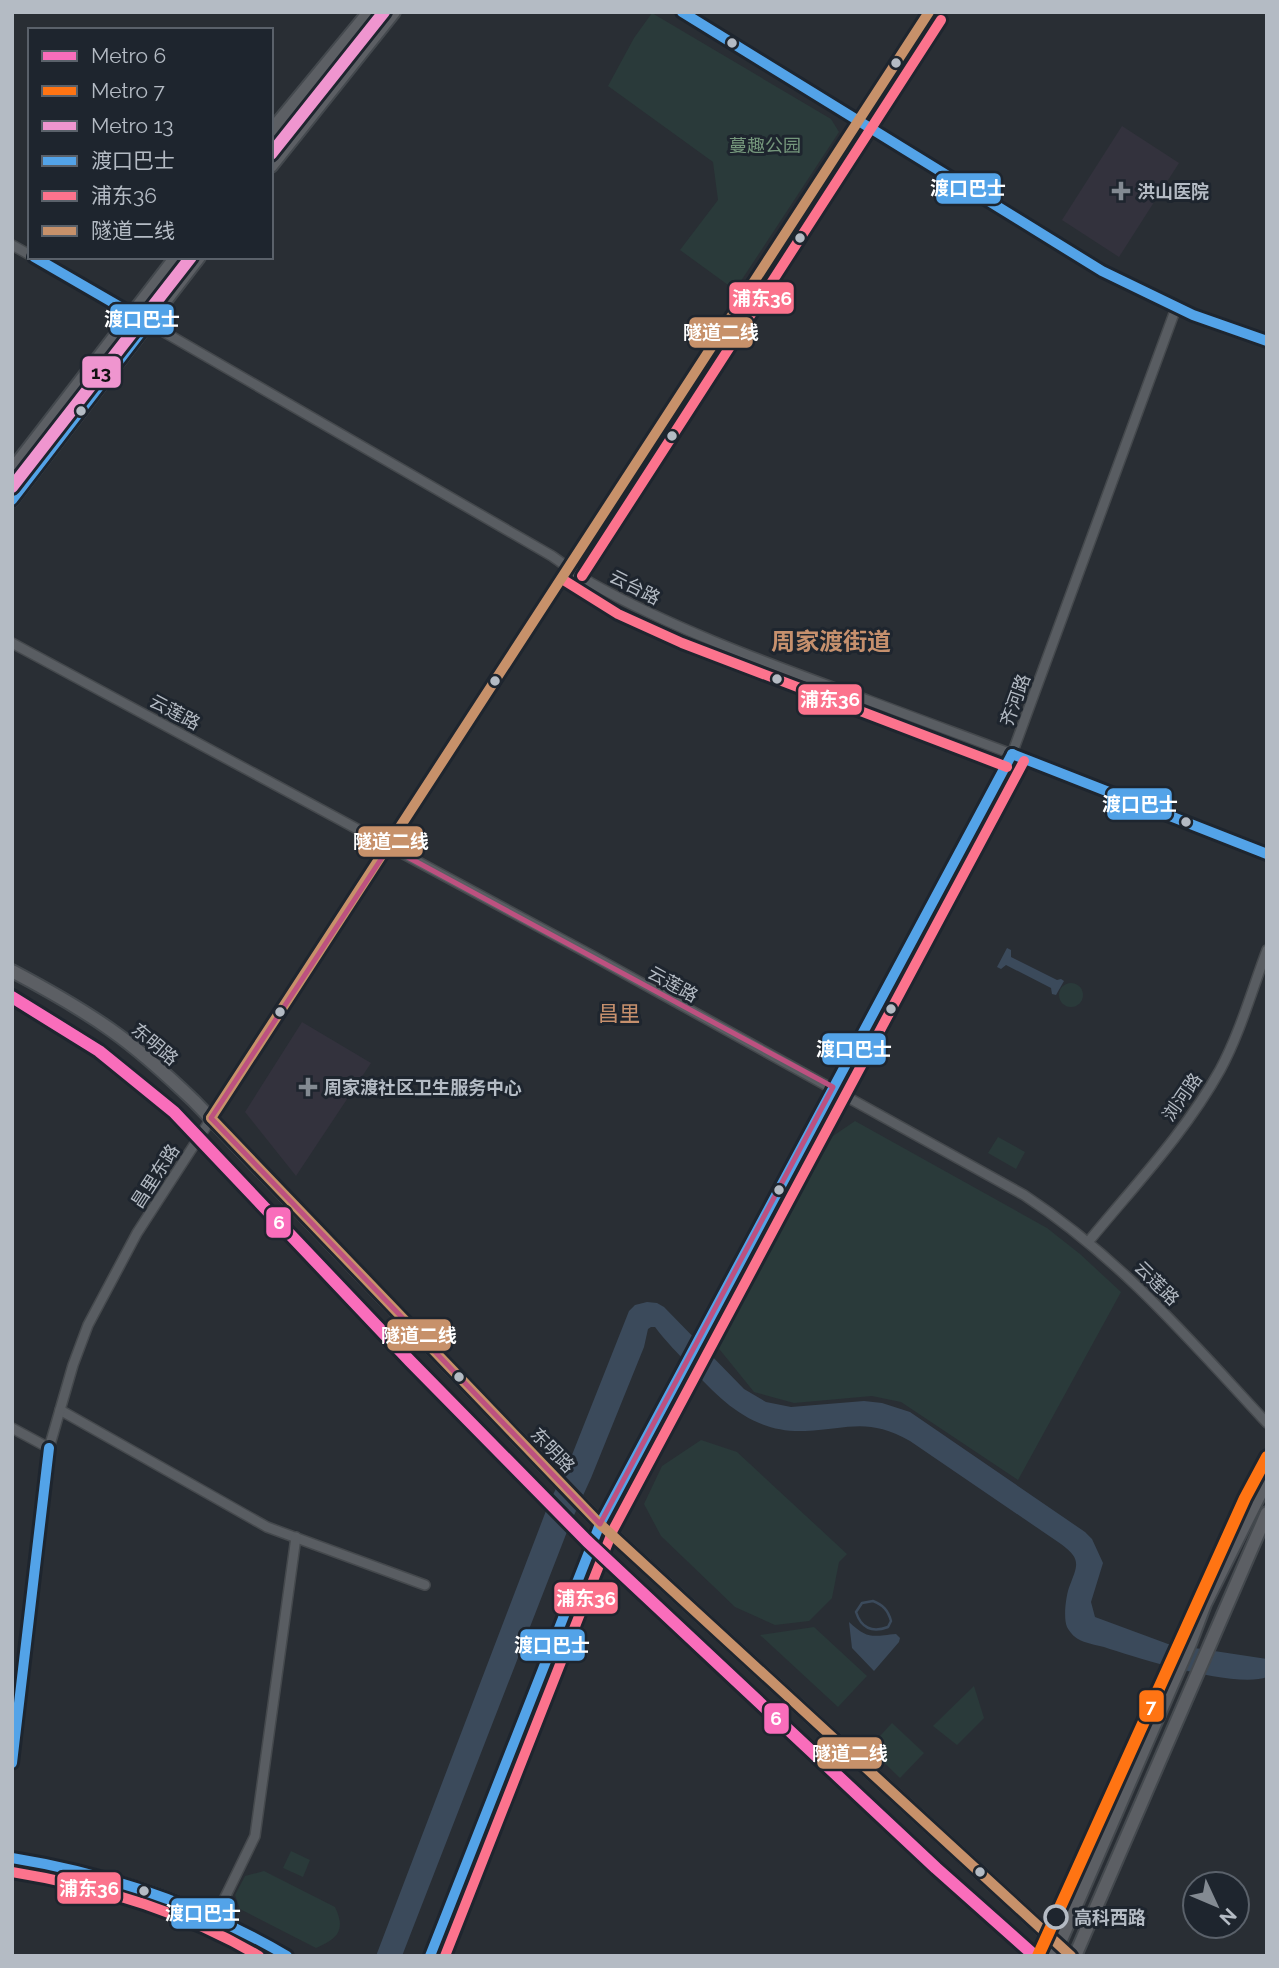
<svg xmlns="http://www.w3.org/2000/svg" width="1279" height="1968" viewBox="0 0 1279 1968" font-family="Raleway,'Noto Sans SC',sans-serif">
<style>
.medical{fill:#33323d}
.green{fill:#2a3a3a}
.water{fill:#3b4a5b}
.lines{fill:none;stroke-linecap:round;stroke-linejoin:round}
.stream{stroke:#3b4a5b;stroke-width:2.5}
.minor-casing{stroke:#45494d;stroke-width:12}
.major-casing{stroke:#44494e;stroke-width:16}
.minor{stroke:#595d62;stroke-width:9}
.major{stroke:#5c5f64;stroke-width:12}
.bus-1-casing{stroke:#1e252e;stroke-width:16}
.bus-2-casing{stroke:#1e252e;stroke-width:16}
.bus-3-casing{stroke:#1e252e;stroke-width:16}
.bus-1{stroke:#53a3e8;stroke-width:10}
.bus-2{stroke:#fc738d;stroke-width:10}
.bus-3{stroke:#c7916a;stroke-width:10}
.metro-1-casing{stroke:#1e252e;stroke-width:18}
.metro-2-casing{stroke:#1e252e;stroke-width:18}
.metro-3-casing{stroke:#1e252e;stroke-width:18}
.metro-1{stroke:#f96dbb;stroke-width:12}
.metro-2{stroke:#ff7413;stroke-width:12}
.metro-3{stroke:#ef95cf;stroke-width:12}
.marked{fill:none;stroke:#bd5180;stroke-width:5;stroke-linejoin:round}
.bus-dot{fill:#b4bbc4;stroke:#1e252e;stroke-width:2.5}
.poi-dot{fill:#838a92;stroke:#1e252e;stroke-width:2.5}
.stop-dot{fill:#1e252e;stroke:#b4bbc4;stroke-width:3.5}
.labels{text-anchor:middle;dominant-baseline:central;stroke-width:6;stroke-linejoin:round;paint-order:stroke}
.park-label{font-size:18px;fill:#75977c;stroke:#1e252e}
.poi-label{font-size:18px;font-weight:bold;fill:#b4bbc4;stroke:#1e252e;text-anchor:start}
.street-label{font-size:18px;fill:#b4bbc4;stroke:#1e252e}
.stop-label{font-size:18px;font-weight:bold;fill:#b4bbc4;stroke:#1e252e;text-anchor:start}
.quarter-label{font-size:21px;fill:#c6906d;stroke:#1e252e}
.district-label{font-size:24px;font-weight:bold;fill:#c6906d;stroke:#1e252e}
.line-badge{stroke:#1e252e;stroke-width:2.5}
.badge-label{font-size:19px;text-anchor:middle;font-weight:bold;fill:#fff}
.pale-badge-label{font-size:19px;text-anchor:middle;font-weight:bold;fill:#111}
</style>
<rect width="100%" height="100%" fill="#292e34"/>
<!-- medical -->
<g class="medical">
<path d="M 1122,126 L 1179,163 L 1119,257 L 1062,220 Z"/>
<path d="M 302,1022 L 371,1063 L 296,1176 L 245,1112 Z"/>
</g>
<!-- green -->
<g class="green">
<path d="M 652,13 L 831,119 L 839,132 L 735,290 L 680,250 L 718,200 L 713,162 L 608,86 L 634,38 Z"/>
<circle cx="1071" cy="995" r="12"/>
<path d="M 855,1121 L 1047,1228 L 1080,1254 L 1121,1292 L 1018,1480 L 901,1402 L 872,1396 L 794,1403 L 754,1392 L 716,1345 L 833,1136 Z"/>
<path d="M 998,1137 L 1025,1152 L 1016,1169 L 988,1153 Z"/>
<path d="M 701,1440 L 737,1452 L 847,1554 L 839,1562 L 832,1598 L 809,1621 L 775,1625 L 735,1607 L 661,1536 L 644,1504 L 662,1466 Z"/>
<path d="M 814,1627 L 867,1676 L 838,1707 L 760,1635 Z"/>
<path d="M 974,1686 L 984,1718 L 957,1745 L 933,1726 Z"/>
<path d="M 892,1723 L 924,1753 L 900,1778 L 869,1748 Z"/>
<path d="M 291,1851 L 310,1860 L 303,1877 L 283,1868 Z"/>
<path d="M 264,1871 L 335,1907 C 346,1930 338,1939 316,1948 L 240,1909 L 235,1895 L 245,1876 Z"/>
</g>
<!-- water -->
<g class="water">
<path d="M 1007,948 L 1011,950 L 1011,957 L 1057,980 L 1061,979 L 1064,981 L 1056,995 L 1052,994 L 1051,988 L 1006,965 L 1001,969 L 997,967 Z"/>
<path d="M 647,1302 L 657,1303 L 664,1307 L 744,1389 L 766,1402 L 791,1407 L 864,1401 L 882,1403 L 910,1412 L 1085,1532 L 1092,1539 L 1103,1563 L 1091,1602 L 1095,1617 L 1168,1644 L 1267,1659 L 1267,1677 C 1236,1689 1137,1658 1104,1647 C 1096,1645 1085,1643 1078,1639 C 1074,1637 1069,1631 1067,1627 C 1063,1618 1066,1594 1070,1585 C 1078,1564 1081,1559 1061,1544 L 910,1441 C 867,1417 850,1429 805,1431 C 754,1433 723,1403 691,1368 C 679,1354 666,1342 655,1327 L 651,1327 L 648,1329 L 644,1347 L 591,1478 L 570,1524 L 402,1956 L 376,1956 L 549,1503 L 570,1460 L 629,1311 L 635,1305 Z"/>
<path d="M 849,1622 C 868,1640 873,1636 896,1634 L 900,1638 L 899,1642 L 874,1671 L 852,1648 Z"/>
</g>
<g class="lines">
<!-- stream -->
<path class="stream" d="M 873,1601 C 883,1605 888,1610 891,1621 L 888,1627 C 872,1633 861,1628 856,1612 L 862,1603 Z"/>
<defs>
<g id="minor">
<path d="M 682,12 L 1102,271 L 1193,315 L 1267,341"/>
<path d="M 12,245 L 30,255"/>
<path d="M 34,257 L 552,556 C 565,565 577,575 591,583 C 679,632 776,666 870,701 C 1003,751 1136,799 1267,854"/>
<path d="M 12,643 L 591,955 L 1024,1195 C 1121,1259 1188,1338 1267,1423"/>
<path d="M 1089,1241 C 1134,1186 1185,1133 1220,1070 C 1240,1033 1252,990 1267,950"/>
<path d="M 60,1410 L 267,1527 L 425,1585"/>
<path d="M 12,1428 L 49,1448"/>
<path d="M 12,1765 L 49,1448 L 73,1365 L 88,1325 L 137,1233 L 929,12"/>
<path d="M 12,1858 C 111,1872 203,1903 287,1956"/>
<path d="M 216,1916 L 255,1836 L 296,1537"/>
<path d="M 430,1956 L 600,1524 L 1012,754 L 1176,308"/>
</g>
<g id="major">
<path d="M 271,131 L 369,12"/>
<path d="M 271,166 L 394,12"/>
<path d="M 12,470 L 176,257"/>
<path d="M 12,500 L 199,257"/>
<path d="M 12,971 C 46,989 80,1008 111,1030 C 141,1051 168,1076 194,1101 L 600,1524 L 1071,1956"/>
<path d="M 1054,1956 L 1191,1641 L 1205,1604 L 1267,1480"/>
<path d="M 1075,1956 L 1267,1513"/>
</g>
</defs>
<!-- minor casing -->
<use href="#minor" class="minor-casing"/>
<!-- major casing -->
<use href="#major" class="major-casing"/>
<!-- minor -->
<use href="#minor" class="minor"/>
<!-- major -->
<use href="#major" class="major"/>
<defs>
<g id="bus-1">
<path d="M 682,12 L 1102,271 L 1193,315 L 1267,341"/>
<path d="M 12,500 L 148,323 L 34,257"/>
<path d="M 1012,754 L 1267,854"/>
<path d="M 12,1763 L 49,1448"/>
<path d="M 12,1858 C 111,1874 200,1905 287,1956"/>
<path d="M 430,1956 L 600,1524 L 1012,754"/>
</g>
<g id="bus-2">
<path d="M 582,576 L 941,20"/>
<path d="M 562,579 L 618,614 L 682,643 L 1007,767"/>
<path d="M 12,1872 C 99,1886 183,1911 259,1956"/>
<path d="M 445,1956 L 613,1530 L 1024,761"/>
</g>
<g id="bus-3">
<path d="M 211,1118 L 929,12"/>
<path d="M 211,1118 L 600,1524 L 1071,1956"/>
</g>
</defs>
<!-- bus-1 casing -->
<use href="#bus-1" class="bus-1-casing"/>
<!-- bus-2 casing -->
<use href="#bus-2" class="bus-2-casing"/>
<!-- bus-3 casing -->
<use href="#bus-3" class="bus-3-casing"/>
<!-- bus-1 -->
<use href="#bus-1" class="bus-1"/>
<!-- bus-2 -->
<use href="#bus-2" class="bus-2"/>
<!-- bus-3 -->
<use href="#bus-3" class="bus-3"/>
<defs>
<path id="metro-1" d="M 12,997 L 99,1051 L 174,1112 L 410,1361 L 587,1541 L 936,1868 L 1035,1956"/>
<path id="metro-2" d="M 1038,1956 L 1245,1498 L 1267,1457"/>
<g id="metro-3">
<path d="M 271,154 L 384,12"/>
<path d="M 12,487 L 191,257"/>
</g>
</defs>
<!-- metro-1 casing -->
<use href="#metro-1" class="metro-1-casing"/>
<!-- metro-2 casing -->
<use href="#metro-2" class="metro-2-casing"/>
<!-- metro-3 casing -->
<use href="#metro-3" class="metro-3-casing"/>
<!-- metro-1 -->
<use href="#metro-1" class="metro-1"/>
<!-- metro-2 -->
<use href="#metro-2" class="metro-2"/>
<!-- metro-3 -->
<use href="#metro-3" class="metro-3"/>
</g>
<!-- marked area -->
<path class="marked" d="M 389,847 L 833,1087 L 600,1524 L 211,1118 Z"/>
<!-- markers -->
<g class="bus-dot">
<circle cx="732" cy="43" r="6"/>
<circle cx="896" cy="63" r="6"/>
<circle cx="800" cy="238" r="6"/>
<circle cx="81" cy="411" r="6"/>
<circle cx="672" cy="436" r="6"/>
<circle cx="777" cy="679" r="6"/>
<circle cx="495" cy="681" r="6"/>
<circle cx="1186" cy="822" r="6"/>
<circle cx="891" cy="1009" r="6"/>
<circle cx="280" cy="1012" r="6"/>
<circle cx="779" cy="1190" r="6"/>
<circle cx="459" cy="1377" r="6"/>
<circle cx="980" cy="1872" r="6"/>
<circle cx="144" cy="1891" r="6"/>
</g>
<g class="poi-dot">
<path d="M1117.5 180.5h7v7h7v7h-7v7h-7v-7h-7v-7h7z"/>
<path d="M304.5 1076.5h7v7h7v7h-7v7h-7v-7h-7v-7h7z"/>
</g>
<circle class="stop-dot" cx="1056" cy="1917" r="11"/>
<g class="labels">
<!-- park labels -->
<g class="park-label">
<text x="765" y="145">蔓趣公园</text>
</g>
<!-- poi labels -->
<g class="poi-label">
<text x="1137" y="191">洪山医院</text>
<text x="324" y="1087">周家渡社区卫生服务中心</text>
</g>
<!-- street labels -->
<g class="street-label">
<text transform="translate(635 587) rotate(27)">云台路</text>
<text transform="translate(1015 700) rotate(-70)">齐河路</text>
<text transform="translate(175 712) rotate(28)">云莲路</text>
<text transform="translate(673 984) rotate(29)">云莲路</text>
<text transform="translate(155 1044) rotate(40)">东明路</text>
<text transform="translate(1182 1097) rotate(-55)">浏河路</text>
<text transform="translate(155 1176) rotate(-57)">昌里东路</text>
<text transform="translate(1157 1283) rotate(45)">云莲路</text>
<text transform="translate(553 1450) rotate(46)">东明路</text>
</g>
<!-- stop labels -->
<g class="stop-label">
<text x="1074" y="1917">高科西路</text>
</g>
<!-- quarter labels -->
<g class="quarter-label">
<text x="619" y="1013">昌里</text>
</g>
<!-- district labels -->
<g class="district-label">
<text x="831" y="641">周家渡街道</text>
</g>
</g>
<g class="line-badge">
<rect x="935" y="172" width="67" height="33" rx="7" fill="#53a3e8"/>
<rect x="728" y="281" width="67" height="34" rx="7" fill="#fc738d"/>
<rect x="109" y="303" width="66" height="33" rx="7" fill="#53a3e8"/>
<rect x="688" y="316" width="66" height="33" rx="7" fill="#c7916a"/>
<rect x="81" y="355" width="41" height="34" rx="7" fill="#ef95cf"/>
<rect x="797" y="683" width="66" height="33" rx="7" fill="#fc738d"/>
<rect x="1106" y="787" width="67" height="34" rx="7" fill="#53a3e8"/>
<rect x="357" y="825" width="67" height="33" rx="7" fill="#c7916a"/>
<rect x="821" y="1032" width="66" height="34" rx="7" fill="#53a3e8"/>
<rect x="265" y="1206" width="27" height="33" rx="7" fill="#f96dbb"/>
<rect x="386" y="1318" width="66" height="34" rx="7" fill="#c7916a"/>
<rect x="553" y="1581" width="66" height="34" rx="7" fill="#fc738d"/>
<rect x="519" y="1628" width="67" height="34" rx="7" fill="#53a3e8"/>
<rect x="1138" y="1689" width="27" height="34" rx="7" fill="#ff7413"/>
<rect x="763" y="1702" width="27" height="33" rx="7" fill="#f96dbb"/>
<rect x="816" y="1736" width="67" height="34" rx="7" fill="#c7916a"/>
<rect x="56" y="1871" width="66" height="34" rx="7" fill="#fc738d"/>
<rect x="170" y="1897" width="66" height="33" rx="7" fill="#53a3e8"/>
</g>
<g class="badge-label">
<text x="968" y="195">渡口巴士</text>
<text x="762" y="305">浦东36</text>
<text x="142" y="326">渡口巴士</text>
<text x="721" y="339">隧道二线</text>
<text x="830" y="706">浦东36</text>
<text x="1140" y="811">渡口巴士</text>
<text x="391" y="848">隧道二线</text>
<text x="854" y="1056">渡口巴士</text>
<text x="279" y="1229">6</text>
<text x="419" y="1342">隧道二线</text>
<text x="586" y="1605">浦东36</text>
<text x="552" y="1652">渡口巴士</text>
<text x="1151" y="1713">7</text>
<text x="776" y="1725">6</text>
<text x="850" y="1760">隧道二线</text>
<text x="89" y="1895">浦东36</text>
<text x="203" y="1920">渡口巴士</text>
</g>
<g class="pale-badge-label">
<text x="101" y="379">13</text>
</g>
<!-- border -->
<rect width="1279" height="1968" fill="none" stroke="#b4bbc4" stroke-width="28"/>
<!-- legend -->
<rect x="28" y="28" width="245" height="231" fill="#1e252e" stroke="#5a616a" stroke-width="2"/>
<rect x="42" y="51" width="35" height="10" fill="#f96dbb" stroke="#5a616a" stroke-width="2"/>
<text x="91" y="63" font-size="21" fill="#b4bbc4">Metro 6</text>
<rect x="42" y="86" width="35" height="10" fill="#ff7413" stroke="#5a616a" stroke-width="2"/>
<text x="91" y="98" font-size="21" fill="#b4bbc4">Metro 7</text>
<rect x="42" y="121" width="35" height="10" fill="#ef95cf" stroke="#5a616a" stroke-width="2"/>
<text x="91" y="133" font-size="21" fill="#b4bbc4">Metro 13</text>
<rect x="42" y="156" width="35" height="10" fill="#53a3e8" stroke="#5a616a" stroke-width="2"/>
<text x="91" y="168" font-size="21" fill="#b4bbc4">渡口巴士</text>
<rect x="42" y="191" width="35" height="10" fill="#fc738d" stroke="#5a616a" stroke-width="2"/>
<text x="91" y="203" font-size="21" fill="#b4bbc4">浦东36</text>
<rect x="42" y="226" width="35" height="10" fill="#c7916a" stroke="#5a616a" stroke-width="2"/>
<text x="91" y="238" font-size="21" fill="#b4bbc4">隧道二线</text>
<!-- north arrow -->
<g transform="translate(1216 1905) rotate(134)"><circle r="33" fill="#1e252e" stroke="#5a616a" stroke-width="2"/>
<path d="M0-5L12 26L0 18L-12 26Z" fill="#838a92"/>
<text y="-10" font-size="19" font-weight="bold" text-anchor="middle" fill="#b4bbc4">N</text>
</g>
</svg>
